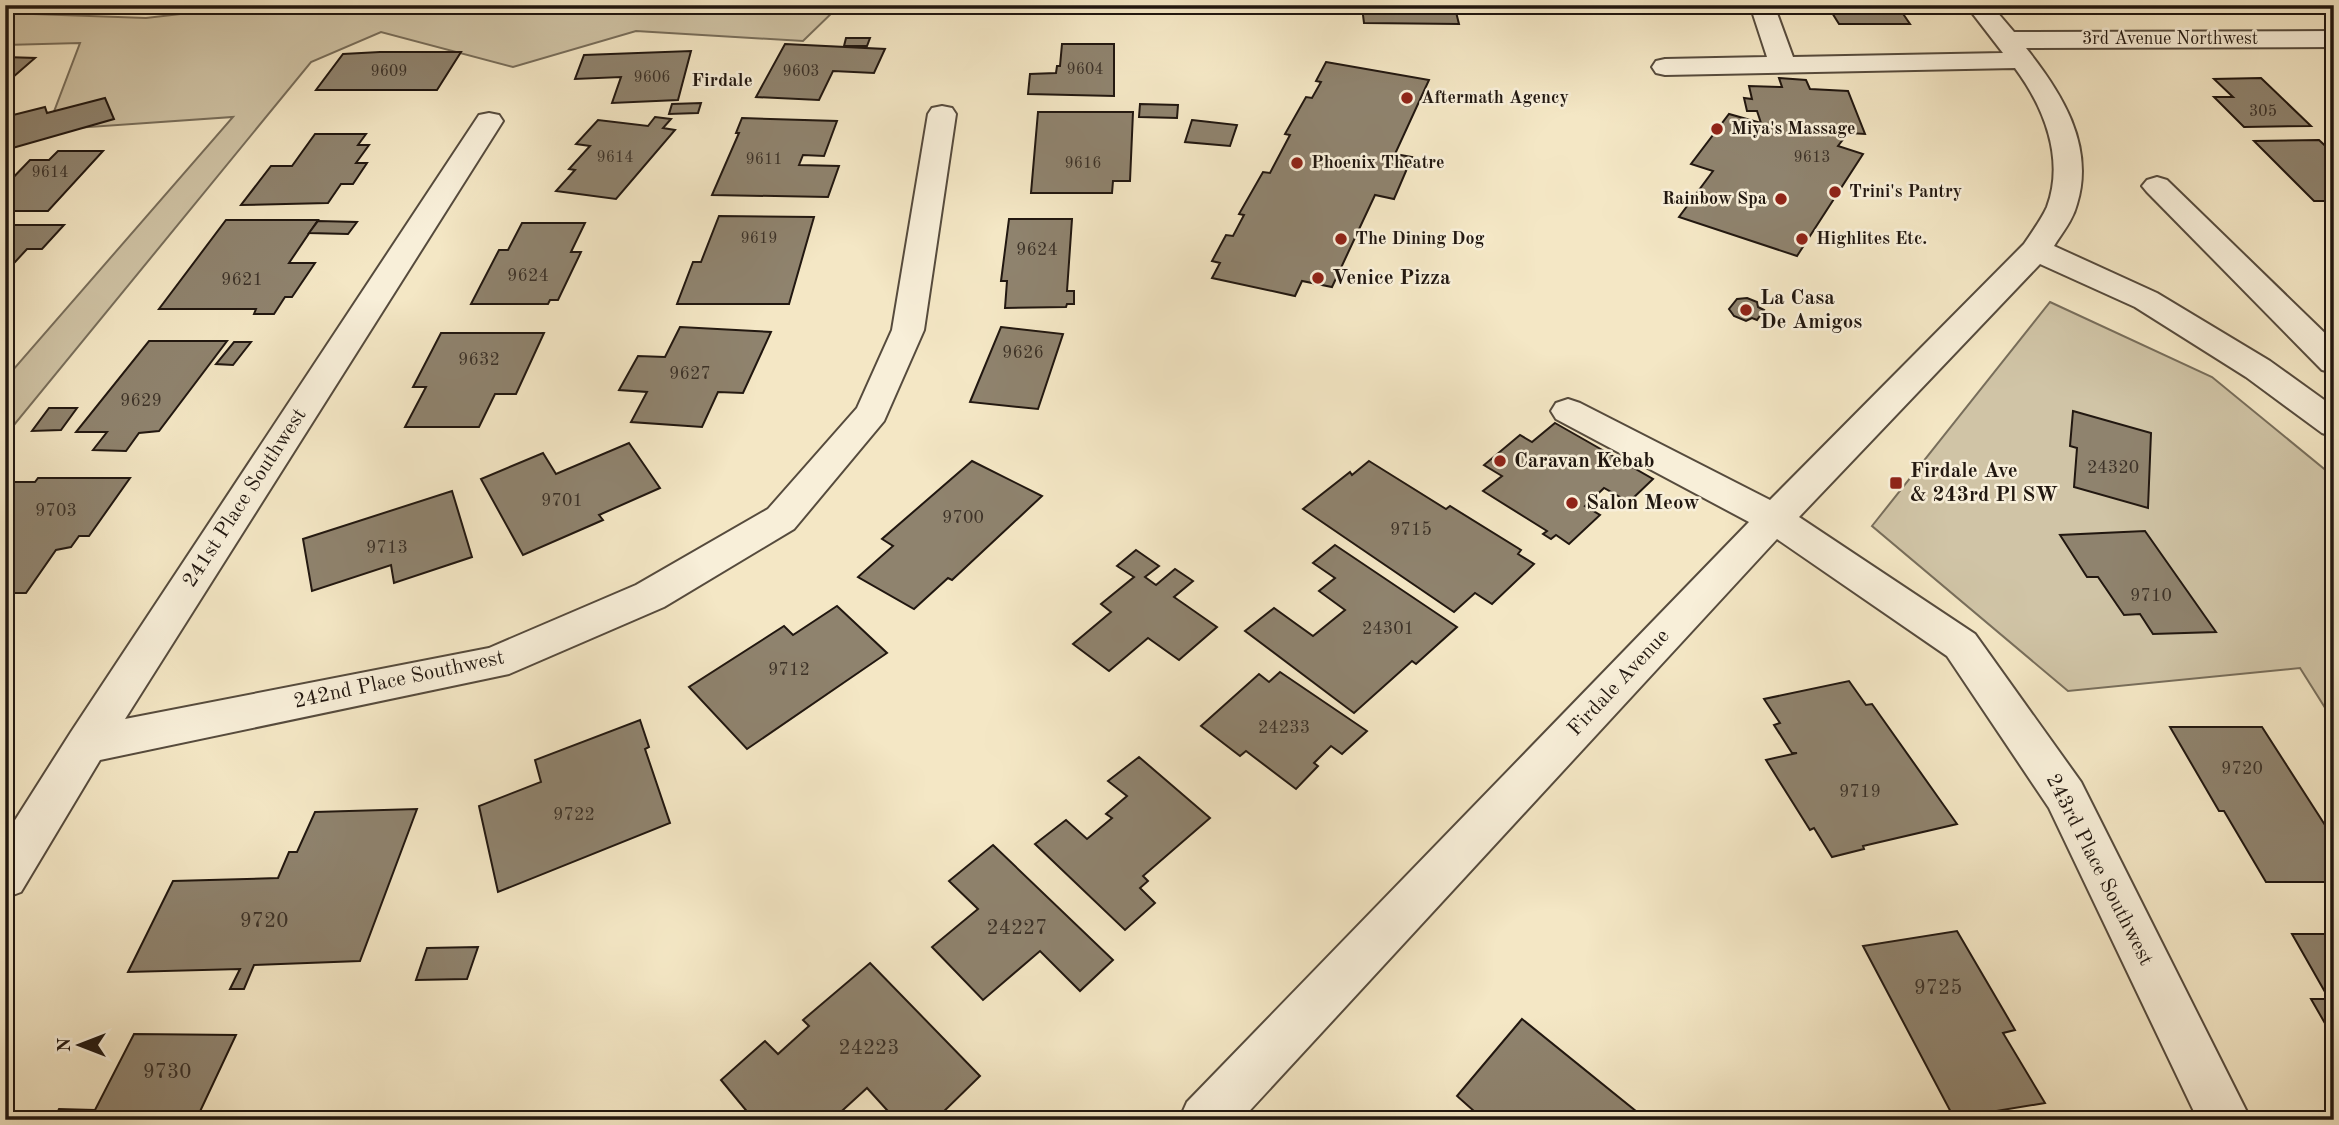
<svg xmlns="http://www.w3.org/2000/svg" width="2339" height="1125" viewBox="0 0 2339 1125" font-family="'Old Standard TT',serif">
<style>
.green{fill:#d0c4a6;stroke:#786e5b;stroke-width:2}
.building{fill:#8f836e;stroke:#211710;stroke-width:2}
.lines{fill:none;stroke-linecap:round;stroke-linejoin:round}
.minor-casing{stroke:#564b3d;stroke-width:4}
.minor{fill:#f8efd9;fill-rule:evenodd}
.poi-dot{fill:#8f2418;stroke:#f8efd9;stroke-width:2.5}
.labels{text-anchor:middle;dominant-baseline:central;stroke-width:5;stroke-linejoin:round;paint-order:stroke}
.far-number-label{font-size:16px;fill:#3c3228}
.far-street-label{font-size:18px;fill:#211710;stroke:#f8efd9}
.far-poi-label{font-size:18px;font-weight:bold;fill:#211710;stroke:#f8efd9;text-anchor:start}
.number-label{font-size:18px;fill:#3c3228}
.far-neighbourhood-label{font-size:19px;font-weight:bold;fill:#211710;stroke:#f8efd9}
.poi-label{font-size:21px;font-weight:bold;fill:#211710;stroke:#f8efd9;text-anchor:start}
.street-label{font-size:21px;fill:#211710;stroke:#f8efd9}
.near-number-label{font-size:21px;fill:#3c3228}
</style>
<rect width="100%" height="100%" fill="#f4e7c5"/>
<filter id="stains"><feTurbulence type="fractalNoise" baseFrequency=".00286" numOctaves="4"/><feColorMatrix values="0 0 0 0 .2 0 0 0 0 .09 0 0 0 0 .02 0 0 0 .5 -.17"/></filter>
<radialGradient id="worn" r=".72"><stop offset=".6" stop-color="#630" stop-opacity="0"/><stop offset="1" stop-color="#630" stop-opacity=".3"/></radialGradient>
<!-- green -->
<g class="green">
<path d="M 259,5 L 837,8 L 803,41 L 636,31 L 513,67 L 381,32 L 311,62 L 5,436 L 5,379 L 233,117 L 47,130 L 80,43 L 5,45 L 5,13 L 146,18 Z"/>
<path d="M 2050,302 L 2212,377 L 2334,477 L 2334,722 L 2300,668 L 2068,691 L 1872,526 Z"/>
</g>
<!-- building -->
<g class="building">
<path d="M 1639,5 L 1697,5 L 1699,9 L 1640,9 Z"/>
<path d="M 1807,5 L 1897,5 L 1910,24 L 1839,24 L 1829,8 L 1808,8 Z"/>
<path d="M 1362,7 L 1455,8 L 1459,24 L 1364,23 Z"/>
<path d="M 846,38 L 870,38 L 867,46 L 844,46 Z"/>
<path d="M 785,44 L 885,49 L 874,73 L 833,71 L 819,100 L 756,97 Z"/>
<path d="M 1062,44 L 1114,44 L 1114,96 L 1028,94 L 1030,74 L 1056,73 L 1057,66 L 1060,66 Z"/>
<path d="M 691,51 L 678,100 L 612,103 L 621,77 L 575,79 L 584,55 Z"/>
<path d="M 380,52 L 461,52 L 437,90 L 316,90 L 343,54 Z"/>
<path d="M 5,57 L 35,58 L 5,84 Z"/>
<path d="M 1326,62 L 1429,80 L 1395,154 L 1412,157 L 1394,199 L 1375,195 L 1332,287 L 1302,281 L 1295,296 L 1212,278 L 1220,263 L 1212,261 L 1226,235 L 1233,236 L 1244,215 L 1239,214 L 1263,172 L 1270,173 L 1290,135 L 1285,134 L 1306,97 L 1312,98 L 1321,82 L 1316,81 Z"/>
<path d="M 1779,78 L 1806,80 L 1810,89 L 1848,91 L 1865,134 L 1848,133 L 1838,146 L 1863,154 L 1797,256 L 1679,217 L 1713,171 L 1691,164 L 1729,114 L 1761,123 L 1757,111 L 1747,111 L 1744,98 L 1752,99 L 1749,86 L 1782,87 Z"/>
<path d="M 2261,78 L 2311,126 L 2244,127 L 2214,97 L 2233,97 L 2214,79 Z"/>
<path d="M 105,98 L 114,119 L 9,149 L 5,137 L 5,117 L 45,107 L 47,113 Z"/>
<path d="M 701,103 L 698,113 L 669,114 L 672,104 Z"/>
<path d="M 1140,104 L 1178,105 L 1177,118 L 1139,117 Z"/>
<path d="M 1038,112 L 1133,112 L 1130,181 L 1113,181 L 1112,193 L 1031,193 Z"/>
<path d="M 655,117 L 671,119 L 663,128 L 675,130 L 616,199 L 556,191 L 575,170 L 569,169 L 590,146 L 576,144 L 598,120 L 648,126 Z"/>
<path d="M 742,118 L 837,121 L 824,156 L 803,155 L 799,165 L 839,166 L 828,197 L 712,195 L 739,133 L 736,133 Z"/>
<path d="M 1192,120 L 1237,125 L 1230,146 L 1185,142 Z"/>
<path d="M 315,134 L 366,134 L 358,145 L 369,145 L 356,163 L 367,163 L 353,184 L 341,184 L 328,203 L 241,205 L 271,166 L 292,166 Z"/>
<path d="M 2319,140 L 2334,154 L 2334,201 L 2314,201 L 2254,141 Z"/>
<path d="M 58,151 L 103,151 L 48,211 L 5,211 L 5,186 L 30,160 L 49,160 Z"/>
<path d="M 719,216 L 814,217 L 789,304 L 677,304 L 693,262 L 701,262 Z"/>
<path d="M 1009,219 L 1072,219 L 1067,291 L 1074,291 L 1074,304 L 1067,304 L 1066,307 L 1005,308 L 1007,281 L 1001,281 Z"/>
<path d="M 226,220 L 318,220 L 289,263 L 315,263 L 292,297 L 285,297 L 274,314 L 254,314 L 256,309 L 159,309 Z"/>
<path d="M 318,221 L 357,222 L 348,234 L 309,233 Z"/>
<path d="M 522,223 L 585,223 L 571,252 L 581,252 L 558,300 L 550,300 L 548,304 L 471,304 L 499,250 L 508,250 Z"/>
<path d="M 5,225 L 64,225 L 42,249 L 27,249 L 5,273 Z"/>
<path d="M 1747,298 L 1757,302 L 1758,307 L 1764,310 L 1757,320 L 1752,318 L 1746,321 L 1734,316 L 1729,309 L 1737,299 Z"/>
<path d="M 680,327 L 771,332 L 743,393 L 718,392 L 702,427 L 631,422 L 647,392 L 619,390 L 638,356 L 665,357 Z"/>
<path d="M 1001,327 L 1063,334 L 1038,409 L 970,402 Z"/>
<path d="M 441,333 L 544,333 L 516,394 L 495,394 L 479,427 L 405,427 L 426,387 L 413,387 Z"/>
<path d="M 149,341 L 227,341 L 159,431 L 139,433 L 126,451 L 93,450 L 107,432 L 76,432 Z"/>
<path d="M 234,342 L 251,342 L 233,365 L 216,364 Z"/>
<path d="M 49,408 L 77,408 L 61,430 L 32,431 Z"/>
<path d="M 2073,411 L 2151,433 L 2148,508 L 2074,487 L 2077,448 L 2070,446 Z"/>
<path d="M 1555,423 L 1653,479 L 1629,502 L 1604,488 L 1585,506 L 1600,515 L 1569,544 L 1556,535 L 1551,539 L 1543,534 L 1547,531 L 1483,491 L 1502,476 L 1484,465 L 1520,435 L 1532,442 Z"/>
<path d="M 629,443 L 660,488 L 599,515 L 603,520 L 523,555 L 481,479 L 543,453 L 556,474 Z"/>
<path d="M 972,461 L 1042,496 L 952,580 L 948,578 L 914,609 L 858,577 L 893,546 L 882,539 Z"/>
<path d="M 1369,461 L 1446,509 L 1450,506 L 1521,550 L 1518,554 L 1534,564 L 1492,604 L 1475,593 L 1454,612 L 1303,509 L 1350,472 L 1352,475 Z"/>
<path d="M 38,478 L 130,478 L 89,536 L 79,536 L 71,547 L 56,550 L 26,593 L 5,593 L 5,486 L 9,482 L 35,482 Z"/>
<path d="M 452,491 L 472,557 L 394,583 L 391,565 L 312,591 L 303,539 Z"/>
<path d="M 2145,531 L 2216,632 L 2153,634 L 2140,614 L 2124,615 L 2098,577 L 2087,577 L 2060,535 Z"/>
<path d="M 1335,545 L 1457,627 L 1416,664 L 1412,661 L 1354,713 L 1245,631 L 1274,608 L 1313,636 L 1345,610 L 1319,591 L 1335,578 L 1313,563 Z"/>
<path d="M 1136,550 L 1159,566 L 1145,577 L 1156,585 L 1175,569 L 1193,581 L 1174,597 L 1217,627 L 1179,660 L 1148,638 L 1109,671 L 1073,644 L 1111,612 L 1101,604 L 1134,577 L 1117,566 Z"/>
<path d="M 837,606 L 887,653 L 747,749 L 689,687 L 784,626 L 793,635 Z"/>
<path d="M 1280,672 L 1367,731 L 1342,754 L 1331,746 L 1314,763 L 1318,766 L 1296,789 L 1246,751 L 1240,756 L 1201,726 L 1259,674 L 1269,682 Z"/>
<path d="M 1849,681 L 1866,705 L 1872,704 L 1957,824 L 1863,846 L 1864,849 L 1832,857 L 1814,828 L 1810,830 L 1766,760 L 1797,753 L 1792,753 L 1774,725 L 1780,723 L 1764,699 Z"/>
<path d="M 640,720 L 649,747 L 645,749 L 670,823 L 498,892 L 479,806 L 541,782 L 535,760 Z"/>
<path d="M 2170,727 L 2262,727 L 2334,839 L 2334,882 L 2266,882 L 2224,811 L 2219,811 Z"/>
<path d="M 1139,757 L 1210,818 L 1143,876 L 1148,881 L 1140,888 L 1155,903 L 1125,930 L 1035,844 L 1066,820 L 1087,839 L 1112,818 L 1106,814 L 1127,796 L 1108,781 Z"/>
<path d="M 417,809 L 360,961 L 254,965 L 244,989 L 230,989 L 240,969 L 128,972 L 173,881 L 278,878 L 289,852 L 297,852 L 315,812 Z"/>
<path d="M 993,845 L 1113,960 L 1080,991 L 1040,951 L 983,1000 L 932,947 L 978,909 L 949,881 Z"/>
<path d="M 1957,931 L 2015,1030 L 2003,1033 L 2045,1103 L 1954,1118 L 1863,946 Z"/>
<path d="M 2292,934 L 2334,934 L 2334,1039 L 2311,999 L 2329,999 Z"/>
<path d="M 478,947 L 467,979 L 416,980 L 427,948 Z"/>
<path d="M 870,963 L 980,1076 L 935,1120 L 896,1120 L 867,1088 L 832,1120 L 754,1120 L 721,1080 L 765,1041 L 778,1054 L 809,1026 L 803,1020 Z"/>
<path d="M 1522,1019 L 1647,1120 L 1484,1120 L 1457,1096 Z"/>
<path d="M 134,1034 L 236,1035 L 196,1120 L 54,1120 L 59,1109 L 95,1110 Z"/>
</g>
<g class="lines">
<defs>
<g id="minor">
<path d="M 1750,5 L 1774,5 L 1793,57 L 2003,53 L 1966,5 L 1991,5 L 2014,32 L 2334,31 L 2334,47 L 2026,48 C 2061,92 2095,145 2077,204 C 2073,220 2062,233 2054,246 L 2157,293 L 2270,361 L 2334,407 L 2334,437 L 2322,433 L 2246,377 L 2135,307 L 2040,264 L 1799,517 L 1975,634 L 2081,782 L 2251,1120 L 2198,1120 L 2049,808 L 1947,656 L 1777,539 L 1241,1120 L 1179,1120 L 1187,1102 L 1749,522 L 1556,419 L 1551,411 L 1556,403 L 1568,399 L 1580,403 L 1770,500 L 2024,244 C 2032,232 2041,220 2047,207 C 2065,159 2044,107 2015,68 L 1665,75 L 1656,73 L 1652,67 L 1656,61 L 1665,59 L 1767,57 Z"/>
<path d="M 942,106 L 952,108 L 956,114 L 924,330 L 884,421 L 794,529 L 664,607 L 509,674 L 100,760 L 21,892 L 5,898 L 5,836 L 71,732 L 479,115 L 489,113 L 499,115 L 503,121 L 125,719 L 489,648 L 636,585 L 768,509 L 857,408 L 892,330 L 928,114 L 932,108 Z"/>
<path d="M 2157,177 L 2167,180 L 2334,342 L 2334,373 L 2322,370 L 2147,192 L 2142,186 L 2147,180 Z"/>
</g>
</defs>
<!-- minor casing -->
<use href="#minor" class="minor-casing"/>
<!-- minor -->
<use href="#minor" class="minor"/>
</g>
<!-- markers -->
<g class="poi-dot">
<circle cx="1407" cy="98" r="7"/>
<circle cx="1717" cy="129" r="7"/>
<circle cx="1297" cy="163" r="7"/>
<circle cx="1835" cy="192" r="7"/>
<circle cx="1781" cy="199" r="7"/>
<circle cx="1341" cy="239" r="7"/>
<circle cx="1802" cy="239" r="7"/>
<circle cx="1318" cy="278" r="7"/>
<circle cx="1746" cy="310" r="7"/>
<circle cx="1500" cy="461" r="7"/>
<rect x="1889" y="476" width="14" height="14" rx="3.5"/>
<circle cx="1572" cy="503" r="7"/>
</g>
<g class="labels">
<!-- far-number labels -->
<g class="far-number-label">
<text x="1085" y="70">9604</text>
<text x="389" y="72">9609</text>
<text x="801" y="72">9603</text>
<text x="652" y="78">9606</text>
<text x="2263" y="112">305</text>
<text x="615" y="158">9614</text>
<text x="1812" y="158">9613</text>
<text x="764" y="160">9611</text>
<text x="1083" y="164">9616</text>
<text x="50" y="173">9614</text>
<text x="759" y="239">9619</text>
</g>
<!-- far-street labels -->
<g class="far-street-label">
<text x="2170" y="39">3rd Avenue Northwest</text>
</g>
<!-- far-poi labels -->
<g class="far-poi-label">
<text x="1421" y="98">Aftermath Agency</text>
<text x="1731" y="129">Miya's Massage</text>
<text x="1311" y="163">Phoenix Theatre</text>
<text x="1849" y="192">Trini's Pantry</text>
<text x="1767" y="199" text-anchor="end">Rainbow Spa</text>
<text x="1355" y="239">The Dining Dog</text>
<text x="1816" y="239">Highlites Etc.</text>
</g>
<!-- number labels -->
<g class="number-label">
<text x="1037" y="250">9624</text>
<text x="528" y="276">9624</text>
<text x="242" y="280">9621</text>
<text x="1023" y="353">9626</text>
<text x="479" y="360">9632</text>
<text x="690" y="374">9627</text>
<text x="141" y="401">9629</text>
<text x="2113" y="468">24320</text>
<text x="562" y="501">9701</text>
<text x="56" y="511">9703</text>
<text x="963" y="518">9700</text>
<text x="1411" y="530">9715</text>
<text x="387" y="548">9713</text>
<text x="2151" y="596">9710</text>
<text x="1388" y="629">24301</text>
<text x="789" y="670">9712</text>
<text x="1284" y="728">24233</text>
<text x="2242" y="769">9720</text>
<text x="1860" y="792">9719</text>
<text x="574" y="815">9722</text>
</g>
<!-- far-neighbourhood labels -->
<g class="far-neighbourhood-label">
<text x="722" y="81">Firdale</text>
</g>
<!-- poi labels -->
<g class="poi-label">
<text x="1332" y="278">Venice Pizza</text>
<text x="1760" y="298">La Casa<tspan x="1760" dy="24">De Amigos</tspan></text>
<text x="1514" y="461">Caravan Kebab</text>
<text x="1910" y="471">Firdale Ave<tspan x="1910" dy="24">&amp; 243rd Pl SW</tspan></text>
<text x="1586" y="503">Salon Meow</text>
</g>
<!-- street labels -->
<g class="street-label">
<text transform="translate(245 498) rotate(-57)">241st Place Southwest</text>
<text transform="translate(399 680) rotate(-12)">242nd Place Southwest</text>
<text transform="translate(1619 683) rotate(-47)">Firdale Avenue</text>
<text transform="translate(2099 870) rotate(63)">243rd Place Southwest</text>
</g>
<!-- near-number labels -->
<g class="near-number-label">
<text x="264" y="921">9720</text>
<text x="1017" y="928">24227</text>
<text x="1938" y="988">9725</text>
<text x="869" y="1048">24223</text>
<text x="167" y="1072">9730</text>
</g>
</g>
<!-- margin -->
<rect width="2339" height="1125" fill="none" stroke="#f4e7c5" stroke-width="28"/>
<rect x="7" y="7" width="2325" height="1111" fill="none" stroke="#211710" stroke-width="3.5"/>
<rect x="14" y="14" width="2311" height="1097" fill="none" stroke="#211710" stroke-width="2"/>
<!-- north arrow -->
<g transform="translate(80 1045) rotate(270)" stroke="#f8efd9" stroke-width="5" paint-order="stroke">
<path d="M0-5L12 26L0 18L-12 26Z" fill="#211710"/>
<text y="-10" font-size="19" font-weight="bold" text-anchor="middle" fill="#211710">N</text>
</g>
<rect width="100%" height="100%" filter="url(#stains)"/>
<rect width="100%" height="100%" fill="url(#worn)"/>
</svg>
